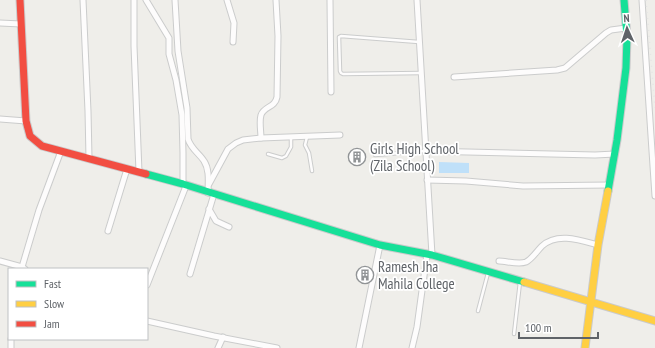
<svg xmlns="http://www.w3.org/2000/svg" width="655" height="348" viewBox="0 0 655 348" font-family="'PT Sans Narrow',sans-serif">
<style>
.water{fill:#bfe0f9}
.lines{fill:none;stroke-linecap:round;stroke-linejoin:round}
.lane-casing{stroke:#cbcccc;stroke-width:4.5}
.street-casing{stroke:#cbcccc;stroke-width:7}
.fast-casing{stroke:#cacacb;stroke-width:9}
.slow-casing{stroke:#cacacb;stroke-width:9}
.jam-casing{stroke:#cacacb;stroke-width:9}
.lane{stroke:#fdfcfc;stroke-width:2.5}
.street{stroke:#fdfcfc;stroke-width:5}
.fast{stroke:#16e098;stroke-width:7}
.slow{stroke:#ffcf43;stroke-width:7}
.jam{stroke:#f24e42;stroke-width:7}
.rail{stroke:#e4e4e4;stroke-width:1.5;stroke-dasharray:1 5;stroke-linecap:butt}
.labels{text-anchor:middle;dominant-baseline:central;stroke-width:3.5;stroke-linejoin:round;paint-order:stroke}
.poi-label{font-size:15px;fill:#5f6368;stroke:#fff;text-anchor:start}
</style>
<rect width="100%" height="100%" fill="#efeeea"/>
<!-- water -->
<path class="water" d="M 439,162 L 469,163 L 469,173 L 439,173 Z"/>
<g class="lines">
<defs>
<g id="lane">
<path d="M 419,42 L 341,36 L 339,37 L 340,71 L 341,73 L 343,74 L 421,73"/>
<path d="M 307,137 L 305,145 L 309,153 L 312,171"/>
<path d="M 268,154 L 282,158 L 286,156 L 291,147 L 291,137"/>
<path d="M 375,155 L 425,151"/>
<path d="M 478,311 L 488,273"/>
<path d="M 514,334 L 520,282"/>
</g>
<g id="street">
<path d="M 83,0 L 88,111 L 89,158"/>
<path d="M 134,0 L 134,46 L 139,172"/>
<path d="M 146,0 L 169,38 L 169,54 L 176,80 L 182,115 L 183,153 L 183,184"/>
<path d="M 175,0 L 178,51 L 187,108 L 188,139 C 191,149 199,153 204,161 C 210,170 208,183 208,193"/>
<path d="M 227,0 L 234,23 L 233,42"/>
<path d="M 330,0 L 331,92"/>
<path d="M 417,0 L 432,255"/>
<path d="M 642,0 L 655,196"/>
<path d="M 0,23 L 21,24"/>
<path d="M 454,77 L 557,70 L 565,68 L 606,33 L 611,30 L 626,28"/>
<path d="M 0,119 L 26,121"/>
<path d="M 261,138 C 261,131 259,122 261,115 C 264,106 275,108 277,97 L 278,36 L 276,0"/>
<path d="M 425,151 L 595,155 L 615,154"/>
<path d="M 427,180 L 466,181 L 523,186 L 609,185"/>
<path d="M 209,184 L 228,149 L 236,143 L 243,140 L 261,138 L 340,135"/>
<path d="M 209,209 L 216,221 L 229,227"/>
<path d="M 108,231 L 127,169"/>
<path d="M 0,261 L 22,267"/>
<path d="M 499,261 C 506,261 519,265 526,262 C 532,259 537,251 542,246 C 557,232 580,240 598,245"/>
<path d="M 25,269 L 22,267 L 39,210 L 61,151"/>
<path d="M 190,274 L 214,194"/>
<path d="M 147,285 L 186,186"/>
<path d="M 147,321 L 214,336 L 277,348"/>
<path d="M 11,348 L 11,339"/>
<path d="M 218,348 L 223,337"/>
<path d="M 359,348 L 380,245"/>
<path d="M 412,348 L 417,327 L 427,254"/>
</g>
<g id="fast">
<path d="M 146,174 L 183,184 L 380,245 L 432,255 L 524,282"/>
<path d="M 608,191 L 617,140 L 626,68 L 627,37 L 624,0"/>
</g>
<g id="slow">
<path d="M 524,282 L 655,321"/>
<path d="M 585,348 L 598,245 L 608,191"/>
</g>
<path id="jam" d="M 20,0 L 26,121 L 30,136 L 42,146 L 146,174"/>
</defs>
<!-- lane casing -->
<use href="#lane" class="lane-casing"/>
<!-- street casing -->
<use href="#street" class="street-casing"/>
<!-- fast casing -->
<use href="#fast" class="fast-casing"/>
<!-- slow casing -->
<use href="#slow" class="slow-casing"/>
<!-- jam casing -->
<use href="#jam" class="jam-casing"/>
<!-- lane -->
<use href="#lane" class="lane"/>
<!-- street -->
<use href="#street" class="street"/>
<!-- fast -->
<use href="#fast" class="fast"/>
<!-- slow -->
<use href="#slow" class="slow"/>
<!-- jam -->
<use href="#jam" class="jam"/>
<!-- rail -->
<path class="rail" d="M 646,0 L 655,108"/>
</g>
<!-- icons -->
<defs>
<symbol id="building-ring" viewBox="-11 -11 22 22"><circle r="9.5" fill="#fff" stroke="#919496" stroke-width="1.5"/><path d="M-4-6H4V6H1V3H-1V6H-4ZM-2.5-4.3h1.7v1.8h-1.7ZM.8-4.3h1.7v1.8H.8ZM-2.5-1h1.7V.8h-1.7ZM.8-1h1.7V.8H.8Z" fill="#919496"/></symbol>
</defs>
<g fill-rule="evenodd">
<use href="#building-ring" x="347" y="147" width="20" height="20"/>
<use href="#building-ring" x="355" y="265" width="20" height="20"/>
</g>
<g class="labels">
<!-- poi labels -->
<g class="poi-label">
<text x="370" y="148">Girls High School<tspan x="370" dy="17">(Zila School)</tspan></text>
<text x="378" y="266">Ramesh Jha<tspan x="378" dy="17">Mahila College</tspan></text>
</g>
</g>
<!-- legend -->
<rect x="8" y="268" width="140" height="72" fill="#ffffff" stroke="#bfc1c3"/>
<rect x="16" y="281" width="20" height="6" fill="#16e098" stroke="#bfc1c3"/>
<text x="44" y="288" font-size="12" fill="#5f6368">Fast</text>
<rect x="16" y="301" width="20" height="6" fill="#ffcf43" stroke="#bfc1c3"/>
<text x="44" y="308" font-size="12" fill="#5f6368">Slow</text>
<rect x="16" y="321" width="20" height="6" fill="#f24e42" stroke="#bfc1c3"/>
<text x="44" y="328" font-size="12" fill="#5f6368">Jam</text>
<!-- north arrow -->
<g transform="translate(627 28) rotate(357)" stroke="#ffffff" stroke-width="3" paint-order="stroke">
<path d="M0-3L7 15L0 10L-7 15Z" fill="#5f6368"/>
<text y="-6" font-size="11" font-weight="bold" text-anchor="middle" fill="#5f6368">N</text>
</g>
<!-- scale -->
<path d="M519 332v6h79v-6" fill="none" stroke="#5f6368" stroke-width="2"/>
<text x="525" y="332" font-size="12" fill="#5f6368" stroke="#ffffff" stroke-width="3" paint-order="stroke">100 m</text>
</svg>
